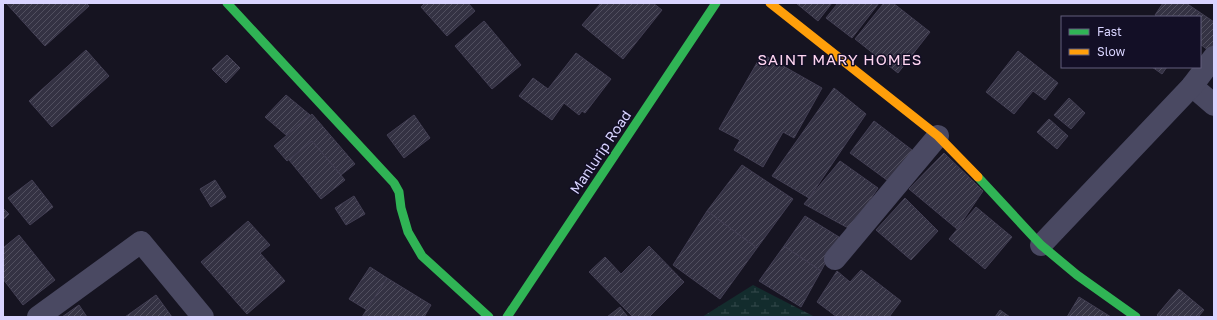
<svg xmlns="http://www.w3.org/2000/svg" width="1217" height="320" viewBox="0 0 1217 320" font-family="'Golos Text',sans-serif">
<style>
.wetland{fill:url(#wetland-marsh)}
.building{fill:url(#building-hatch);stroke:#433f54}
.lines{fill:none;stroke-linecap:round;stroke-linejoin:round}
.street{stroke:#4a4962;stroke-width:22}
.fast{stroke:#30b455;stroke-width:9}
.slow{stroke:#ff9f0a;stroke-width:9}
.labels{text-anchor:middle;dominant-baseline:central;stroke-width:3;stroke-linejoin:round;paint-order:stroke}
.street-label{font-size:14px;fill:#d9d4ff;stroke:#130f26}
.neighbourhood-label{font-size:15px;letter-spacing:1px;fill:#ffd6f0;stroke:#130f26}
</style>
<defs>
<pattern id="wetland-marsh" width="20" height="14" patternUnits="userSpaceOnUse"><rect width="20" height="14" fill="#132c2d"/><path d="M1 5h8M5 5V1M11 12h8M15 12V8" fill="none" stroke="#354a4c"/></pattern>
<pattern id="building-hatch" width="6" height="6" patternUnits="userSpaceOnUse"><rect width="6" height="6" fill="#343243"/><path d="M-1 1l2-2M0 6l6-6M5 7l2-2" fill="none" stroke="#514f5f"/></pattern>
</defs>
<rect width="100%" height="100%" fill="#161421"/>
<!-- wetland -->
<path class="wetland" d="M 753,285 L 815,317 L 702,317 Z"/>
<!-- building -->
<g class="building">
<path d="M 6,3 L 86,3 L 89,6 L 45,46 Z"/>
<path d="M 425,3 L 468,3 L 475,11 L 447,36 L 421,7 Z"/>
<path d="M 601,3 L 653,3 L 662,10 L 623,59 L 582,25 Z"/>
<path d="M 796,3 L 832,3 L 818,21 Z"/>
<path d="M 838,3 L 879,3 L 852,38 L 826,18 Z"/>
<path d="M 884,3 L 893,3 L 930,32 L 898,73 L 855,39 Z"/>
<path d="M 1163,3 L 1186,3 L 1214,22 L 1214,44 L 1209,51 L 1200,44 L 1200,17 L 1158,17 L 1155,15 Z"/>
<path d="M 484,21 L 521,65 L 492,89 L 455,46 Z"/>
<path d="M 86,50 L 109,76 L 52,127 L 29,101 Z"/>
<path d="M 1018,51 L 1058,83 L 1045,100 L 1033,91 L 1014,114 L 986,92 Z"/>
<path d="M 576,53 L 611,79 L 585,113 L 582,111 L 579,115 L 564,103 L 552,120 L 519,96 L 533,78 L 548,89 Z"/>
<path d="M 762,54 L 822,88 L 794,138 L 783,132 L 763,167 L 734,150 L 740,140 L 719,129 Z"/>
<path d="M 227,55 L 240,68 L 226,83 L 212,69 Z"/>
<path d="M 1152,67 L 1167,67 L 1162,74 Z"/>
<path d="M 834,88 L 866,114 L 809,198 L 772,176 Z"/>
<path d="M 286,95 L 310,115 L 286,135 L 265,117 Z"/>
<path d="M 1069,98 L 1085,113 L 1071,129 L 1054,115 Z"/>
<path d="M 312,114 L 355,164 L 341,175 L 312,141 L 287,161 L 274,146 Z"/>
<path d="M 414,115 L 430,138 L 404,158 L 387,135 Z"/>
<path d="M 1049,119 L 1068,136 L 1057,149 L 1037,132 Z"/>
<path d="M 874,121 L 912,150 L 891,183 L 850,153 Z"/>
<path d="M 312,141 L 345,180 L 321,199 L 289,160 Z"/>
<path d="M 944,153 L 983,191 L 957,229 L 909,189 Z"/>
<path d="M 840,161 L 878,188 L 850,229 L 804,204 Z"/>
<path d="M 742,165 L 793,199 L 757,248 L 707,211 Z"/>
<path d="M 32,180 L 53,207 L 30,225 L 8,198 Z"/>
<path d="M 215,180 L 226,197 L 211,207 L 200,189 Z"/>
<path d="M 354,196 L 365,214 L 346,225 L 335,208 Z"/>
<path d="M 905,198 L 938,231 L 911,260 L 876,230 Z"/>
<path d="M 976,207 L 1012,237 L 985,269 L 949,239 Z"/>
<path d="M 3,208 L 9,214 L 3,220 Z"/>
<path d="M 707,211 L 757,248 L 720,299 L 673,265 Z"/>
<path d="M 805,216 L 839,237 L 821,271 L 784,246 Z"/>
<path d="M 248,221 L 270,245 L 260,253 L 285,281 L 247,314 L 201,262 Z"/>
<path d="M 19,235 L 55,280 L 23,305 L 3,279 L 3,248 Z"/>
<path d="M 649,246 L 684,282 L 649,317 L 633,317 L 589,272 L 605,257 L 621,274 Z"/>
<path d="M 784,246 L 821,271 L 801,307 L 759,281 Z"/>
<path d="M 370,267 L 387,278 L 367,310 L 349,299 Z"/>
<path d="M 861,270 L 901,301 L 889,317 L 837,317 L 817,302 L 837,271 L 850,282 Z"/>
<path d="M 387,278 L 431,305 L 424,317 L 362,317 Z"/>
<path d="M 1179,289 L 1204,310 L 1198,317 L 1159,317 L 1157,315 Z"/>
<path d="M 156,295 L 172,317 L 125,317 Z"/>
<path d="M 1079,297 L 1111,317 L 1067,317 Z"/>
<path d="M 79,305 L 87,317 L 62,317 Z"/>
<path d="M 620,307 L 628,317 L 607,317 Z"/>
<path d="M 1000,310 L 1010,317 L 995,317 Z"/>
</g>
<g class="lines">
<!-- street -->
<g class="street">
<path d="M 1192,86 L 1214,105"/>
<path d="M 1041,245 L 1192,86 L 1214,57"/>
<path d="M 835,259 L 938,136"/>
<path d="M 38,317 L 141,242 L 203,317"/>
</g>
<!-- fast -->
<g class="fast">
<path d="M 227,3 L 394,183 L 399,192 L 401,208 L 408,232 L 422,256 L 489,317"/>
<path d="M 978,177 L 1041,245 L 1077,275 L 1136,317"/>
<path d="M 507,317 L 716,3"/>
</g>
<!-- slow -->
<path class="slow" d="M 770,3 L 938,136 L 978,177"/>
</g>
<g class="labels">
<!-- street labels -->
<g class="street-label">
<text transform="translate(600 152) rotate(-56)">Manlurip Road</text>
</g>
<!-- neighbourhood labels -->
<g class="neighbourhood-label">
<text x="840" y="59">SAINT MARY HOMES</text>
</g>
</g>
<!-- border -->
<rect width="1217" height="320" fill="none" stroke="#d9d4ff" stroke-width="8"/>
<!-- legend -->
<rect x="1061" y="16" width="140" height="52" fill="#130f26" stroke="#625e7d"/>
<rect x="1069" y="29" width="20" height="6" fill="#30b455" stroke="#625e7d"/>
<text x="1097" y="36" font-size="12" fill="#d9d4ff">Fast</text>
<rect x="1069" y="49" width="20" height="6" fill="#ff9f0a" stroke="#625e7d"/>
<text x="1097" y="56" font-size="12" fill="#d9d4ff">Slow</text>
</svg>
